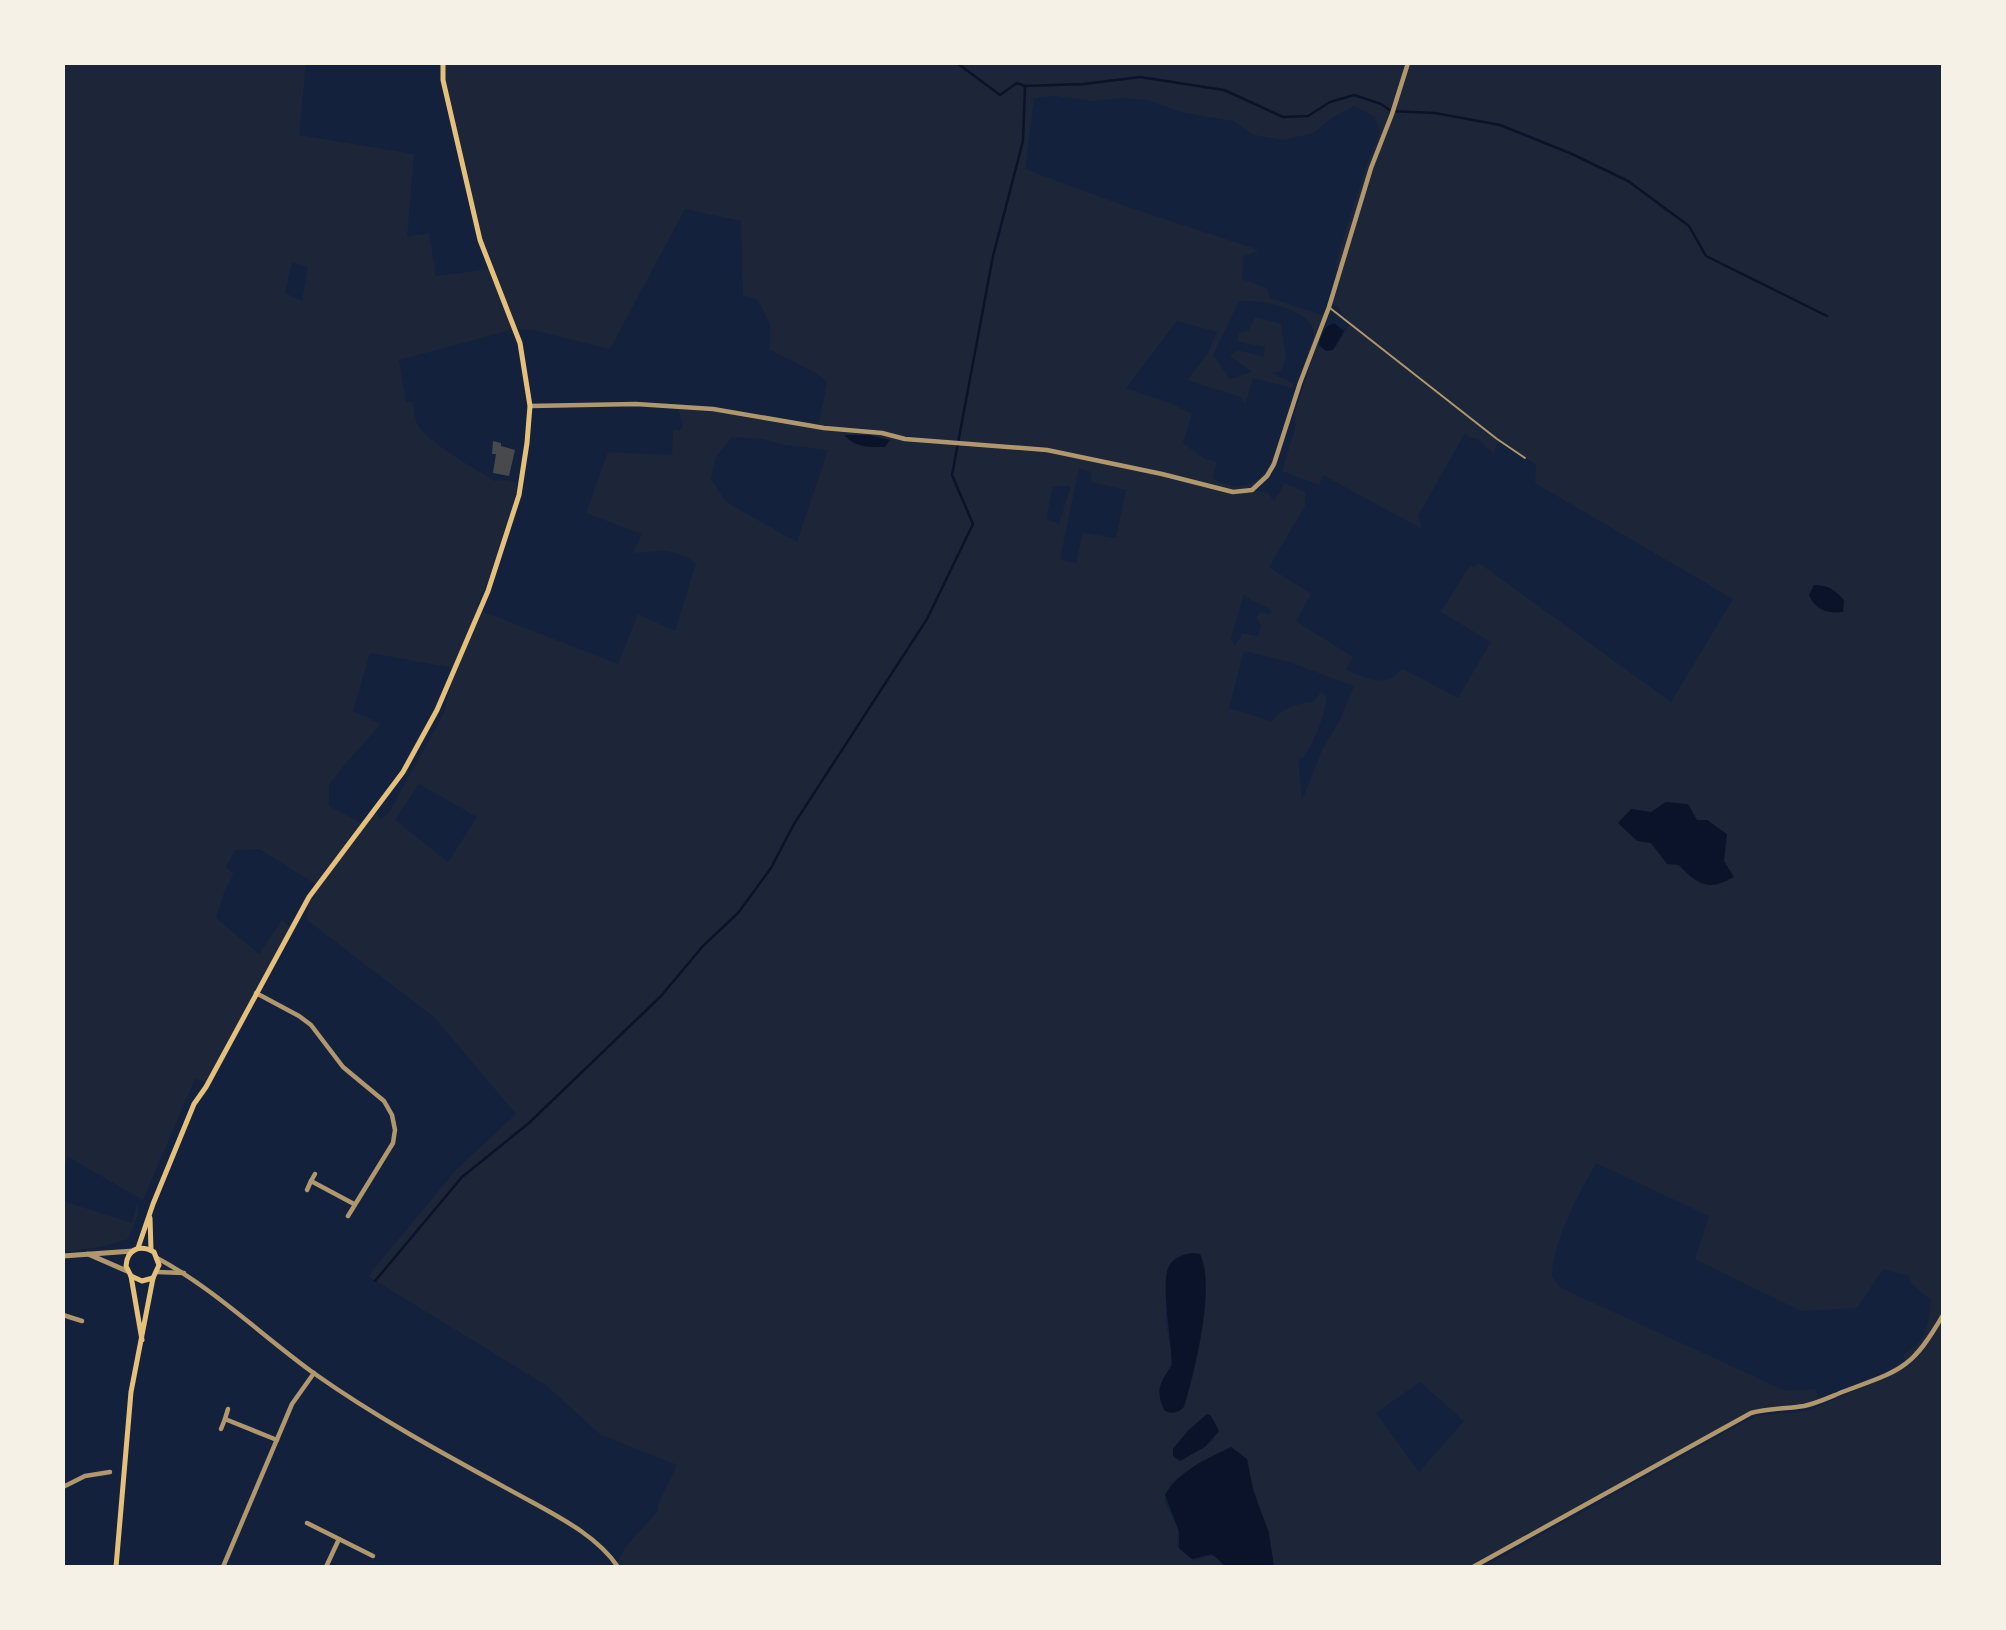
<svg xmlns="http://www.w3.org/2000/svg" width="2006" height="1630" viewBox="0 0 2006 1630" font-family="'Exo 2',sans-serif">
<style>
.green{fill:#1d2539;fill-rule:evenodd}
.water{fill:#0b132b}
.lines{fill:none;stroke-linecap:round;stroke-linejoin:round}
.stream{stroke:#0b132b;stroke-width:2.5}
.building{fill:#48494c}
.service{stroke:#b1986c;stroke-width:2}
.minor{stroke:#b1986c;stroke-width:4.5}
.tertiary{stroke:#b1986c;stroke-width:5}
.secondary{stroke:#e5c07b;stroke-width:5}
</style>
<rect width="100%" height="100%" fill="#14213d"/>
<!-- green -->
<g class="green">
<path d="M 63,63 L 306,63 L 299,135 L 414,154 L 407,237 L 429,233 L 436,276 L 491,269 L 480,240 L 443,80 L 443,63 L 1943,63 L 1943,1567 L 1484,1567 L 1755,1416 L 1808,1411 L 1916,1363 L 1906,1364 L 1903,1355 C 1930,1337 1926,1331 1931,1300 L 1911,1283 L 1909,1276 L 1883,1269 L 1857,1308 L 1801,1311 L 1695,1259 L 1709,1216 L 1596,1163 C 1577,1197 1554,1238 1552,1277 L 1561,1288 L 1786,1391 L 1816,1389 L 1819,1401 L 1806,1405 L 1751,1413 L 1473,1567 L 1274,1567 C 1268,1530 1254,1496 1247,1460 L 1203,1460 L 1172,1483 L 1165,1495 L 1165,1502 L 1178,1529 L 1177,1547 L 1194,1561 L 1206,1556 L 1216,1556 L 1227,1567 L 618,1567 L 616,1564 L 627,1545 L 657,1512 L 658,1505 L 677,1465 L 601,1435 L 547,1386 L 368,1276 L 455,1171 L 516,1114 L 434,1017 L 307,920 L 309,897 L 317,885 L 259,849 L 235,850 L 226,867 L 234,874 L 225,890 L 216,918 L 259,954 L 282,920 L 293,930 L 207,1082 L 195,1079 L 143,1200 L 68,1157 L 63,1170 ZM 1056,96 L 1093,101 L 1122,98 L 1148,100 L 1181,112 L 1233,121 L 1254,135 L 1284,140 L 1313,133 L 1332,118 L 1354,106 L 1375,117 L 1380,132 L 1367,164 L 1339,252 L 1335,267 L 1340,272 L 1330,303 L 1339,307 L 1340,311 L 1350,324 L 1337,345 L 1323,349 L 1317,345 L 1294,415 L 1296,425 L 1282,471 L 1319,485 L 1323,475 L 1422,529 L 1418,516 L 1465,433 L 1469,437 L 1478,439 L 1494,454 L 1498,440 L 1536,465 L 1535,483 L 1733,599 L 1671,702 L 1479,563 L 1474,567 L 1470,565 L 1441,612 L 1491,642 L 1458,698 L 1403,669 L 1401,669 C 1386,690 1365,677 1346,670 L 1353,657 L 1296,621 L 1311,594 L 1269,567 L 1305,506 L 1305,492 L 1285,483 L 1274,501 L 1268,493 L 1253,490 L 1267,476 L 1276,456 L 1273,455 C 1265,485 1238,494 1212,478 L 1217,462 L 1205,459 L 1183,443 L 1192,414 L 1170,403 L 1126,388 L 1177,321 L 1217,332 L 1208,353 L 1187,380 L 1241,397 L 1245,405 L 1253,378 L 1292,388 L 1294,384 L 1271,373 L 1281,371 L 1286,358 L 1281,324 L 1255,317 L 1248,331 L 1238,333 L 1238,342 L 1265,347 L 1264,357 L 1237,350 L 1230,356 L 1252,372 L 1230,379 L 1213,355 L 1239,301 C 1260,299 1314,309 1314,335 L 1298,381 L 1300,383 L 1325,316 L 1270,298 L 1267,288 L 1242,279 L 1243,257 L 1259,250 L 1125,206 L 1025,169 L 1034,98 ZM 685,209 L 741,221 L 743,295 L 758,300 L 770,324 L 770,350 C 784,358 820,372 827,383 L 818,427 L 713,409 L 678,407 L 683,427 L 680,430 L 673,429 L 672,455 L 608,452 L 586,513 L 642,534 L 633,553 C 659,551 673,547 696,563 L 675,631 L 638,614 L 618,664 L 484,612 L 477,605 C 490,575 523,514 516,483 L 508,480 L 495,481 C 479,472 426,440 419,427 C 413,418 416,410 412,402 L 406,401 L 399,360 L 515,329 L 534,330 L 610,349 ZM 292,262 L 308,267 L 302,301 L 285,293 ZM 732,437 L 763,439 L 785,445 L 828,450 L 797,542 L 726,502 L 711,479 L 716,457 ZM 1079,468 L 1091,472 L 1092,482 L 1126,490 L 1116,538 L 1083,533 L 1076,563 L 1062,560 L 1061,555 ZM 1053,486 L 1071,486 L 1059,524 L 1046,519 ZM 1244,594 L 1249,599 L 1272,610 L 1270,614 L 1260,612 L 1256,618 L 1261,625 L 1258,636 L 1241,633 L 1241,637 L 1234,646 L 1231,638 ZM 1244,651 L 1286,661 L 1354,686 L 1341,718 L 1322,750 L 1302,801 L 1298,759 L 1304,757 C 1315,738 1324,719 1327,696 L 1321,692 L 1313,702 C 1296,703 1283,709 1271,721 L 1229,708 ZM 370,653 L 454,668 L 455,666 L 444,713 L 388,814 L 381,819 L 374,810 L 363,824 L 329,806 L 329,785 L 346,763 L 381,724 L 353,711 ZM 419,784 L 477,817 L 448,862 L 395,820 ZM 1666,802 L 1727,841 L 1718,885 C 1698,883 1695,880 1680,867 C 1673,861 1664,857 1658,851 C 1646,840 1639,823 1631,809 L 1651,812 ZM 1192,1253 L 1200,1254 L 1202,1323 L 1199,1340 L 1167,1372 C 1177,1356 1167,1338 1166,1321 C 1166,1306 1167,1290 1166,1275 L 1184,1254 ZM 1420,1382 L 1464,1421 L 1419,1472 L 1376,1413 ZM 1207,1414 L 1215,1421 L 1214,1440 L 1180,1461 L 1173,1456 L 1173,1448 L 1188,1430 Z"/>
<path d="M 63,1201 L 132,1223 L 137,1204 L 139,1213 L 128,1239 L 101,1247 L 63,1252 Z"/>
</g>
<!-- water -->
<g class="water">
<path d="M 1334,323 L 1344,331 L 1333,350 L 1326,351 L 1319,345 C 1321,335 1324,326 1334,323 Z"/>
<path d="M 844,435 L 870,435 L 890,440 L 885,447 C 868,447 856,448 844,435 Z"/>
<path d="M 1814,585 C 1828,585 1835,590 1844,600 L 1843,612 C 1828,614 1815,610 1809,595 Z"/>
<path d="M 1666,802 L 1688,804 L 1697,820 L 1707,820 L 1727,834 L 1724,861 L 1734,877 C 1708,891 1699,886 1679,865 L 1667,864 L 1651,843 L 1637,841 L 1618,823 L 1631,809 L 1651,812 Z"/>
<path d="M 1192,1253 L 1200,1254 C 1216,1286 1195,1371 1184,1407 C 1178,1413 1172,1415 1164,1410 C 1155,1389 1160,1383 1172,1365 C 1172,1343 1160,1283 1169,1266 C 1174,1257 1183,1255 1192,1253 Z"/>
<path d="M 1207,1414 L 1211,1416 L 1219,1431 L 1205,1447 L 1180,1461 L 1173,1456 L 1173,1449 L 1189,1430 Z"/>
<path d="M 1231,1447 L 1247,1459 L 1253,1490 L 1269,1533 L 1274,1567 L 1226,1567 L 1212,1554 L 1192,1559 L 1179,1548 L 1179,1531 L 1165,1495 C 1178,1471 1207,1459 1231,1447 Z"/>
</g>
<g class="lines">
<!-- stream -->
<g class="stream">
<path d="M 957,63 L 1000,95 L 1017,83 L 1025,86 L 1084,84 L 1140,77 L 1224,90 L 1283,117 L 1308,116 L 1330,102 L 1354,95 L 1381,104 L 1391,111 L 1435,113 L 1500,125 L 1572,154 L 1628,181 L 1689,226 L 1706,256 L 1827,316"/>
<path d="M 375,1281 L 462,1177 L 529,1123 L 661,996 L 703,946 L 738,913 L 771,868 L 794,824 L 927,619 L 973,524 L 952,475 L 993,256 L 1023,141 L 1025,86"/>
</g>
</g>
<!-- building -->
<path class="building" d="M 493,441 L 501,443 L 501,446 L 515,450 L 509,476 L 493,473 L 496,454 L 492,454 Z"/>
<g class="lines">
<!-- service -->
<path class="service" d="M 1330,308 L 1497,439 L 1525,458"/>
<!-- minor -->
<g class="minor">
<path d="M 530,406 L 636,404 L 713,409 L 824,428 L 882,433 L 905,439 L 1047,450 L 1162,474 L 1233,492 L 1252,490 L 1267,476 L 1274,464 L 1300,383 L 1329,307 L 1371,168 L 1392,114 L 1408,63"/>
<path d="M 256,993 L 299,1016 L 311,1025 L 343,1067 L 384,1101 L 392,1115 L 395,1130 L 393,1143 L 348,1216"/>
<path d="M 311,1181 L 315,1174"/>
<path d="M 307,1190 L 311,1181 L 354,1204"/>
<path d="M 157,1258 C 215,1289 262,1336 315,1374 C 383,1422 457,1461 530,1501 C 561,1518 598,1537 618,1567"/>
<path d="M 157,1272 L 184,1273"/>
<path d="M 63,1315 L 82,1321"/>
<path d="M 225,1419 L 228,1409"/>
<path d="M 221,1429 L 225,1419 L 277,1440"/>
<path d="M 63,1487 L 85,1476 L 110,1472"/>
<path d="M 307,1523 L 339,1539 L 326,1567"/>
<path d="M 339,1539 L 373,1556"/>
<path d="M 223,1567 L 292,1404 L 314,1373"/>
<path d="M 1473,1567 L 1751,1413 C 1769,1408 1786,1409 1804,1406 C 1818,1403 1832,1396 1845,1391 C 1901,1370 1912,1369 1943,1315"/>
</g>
<!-- tertiary -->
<g class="tertiary">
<path d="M 88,1254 L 127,1271"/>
<path d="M 63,1256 L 133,1251"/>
</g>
<!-- secondary -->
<g class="secondary">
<path d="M 150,1218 L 151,1250"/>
<path d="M 138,1248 L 153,1204 L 194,1104 L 206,1087 L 309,897 L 403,772 L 437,710 L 488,591 L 519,495 L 527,443 L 530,406 L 520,343 L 480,240 L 443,80 L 443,63"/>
<path d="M 131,1276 L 142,1281 L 153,1278"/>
<path d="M 116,1567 L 131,1392 L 153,1278 L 159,1265 L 154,1252 C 140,1244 127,1249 126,1266 L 131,1276 L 142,1340"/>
</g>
</g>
<!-- border -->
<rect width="2006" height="1630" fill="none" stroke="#f6f1e7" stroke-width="130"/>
</svg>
